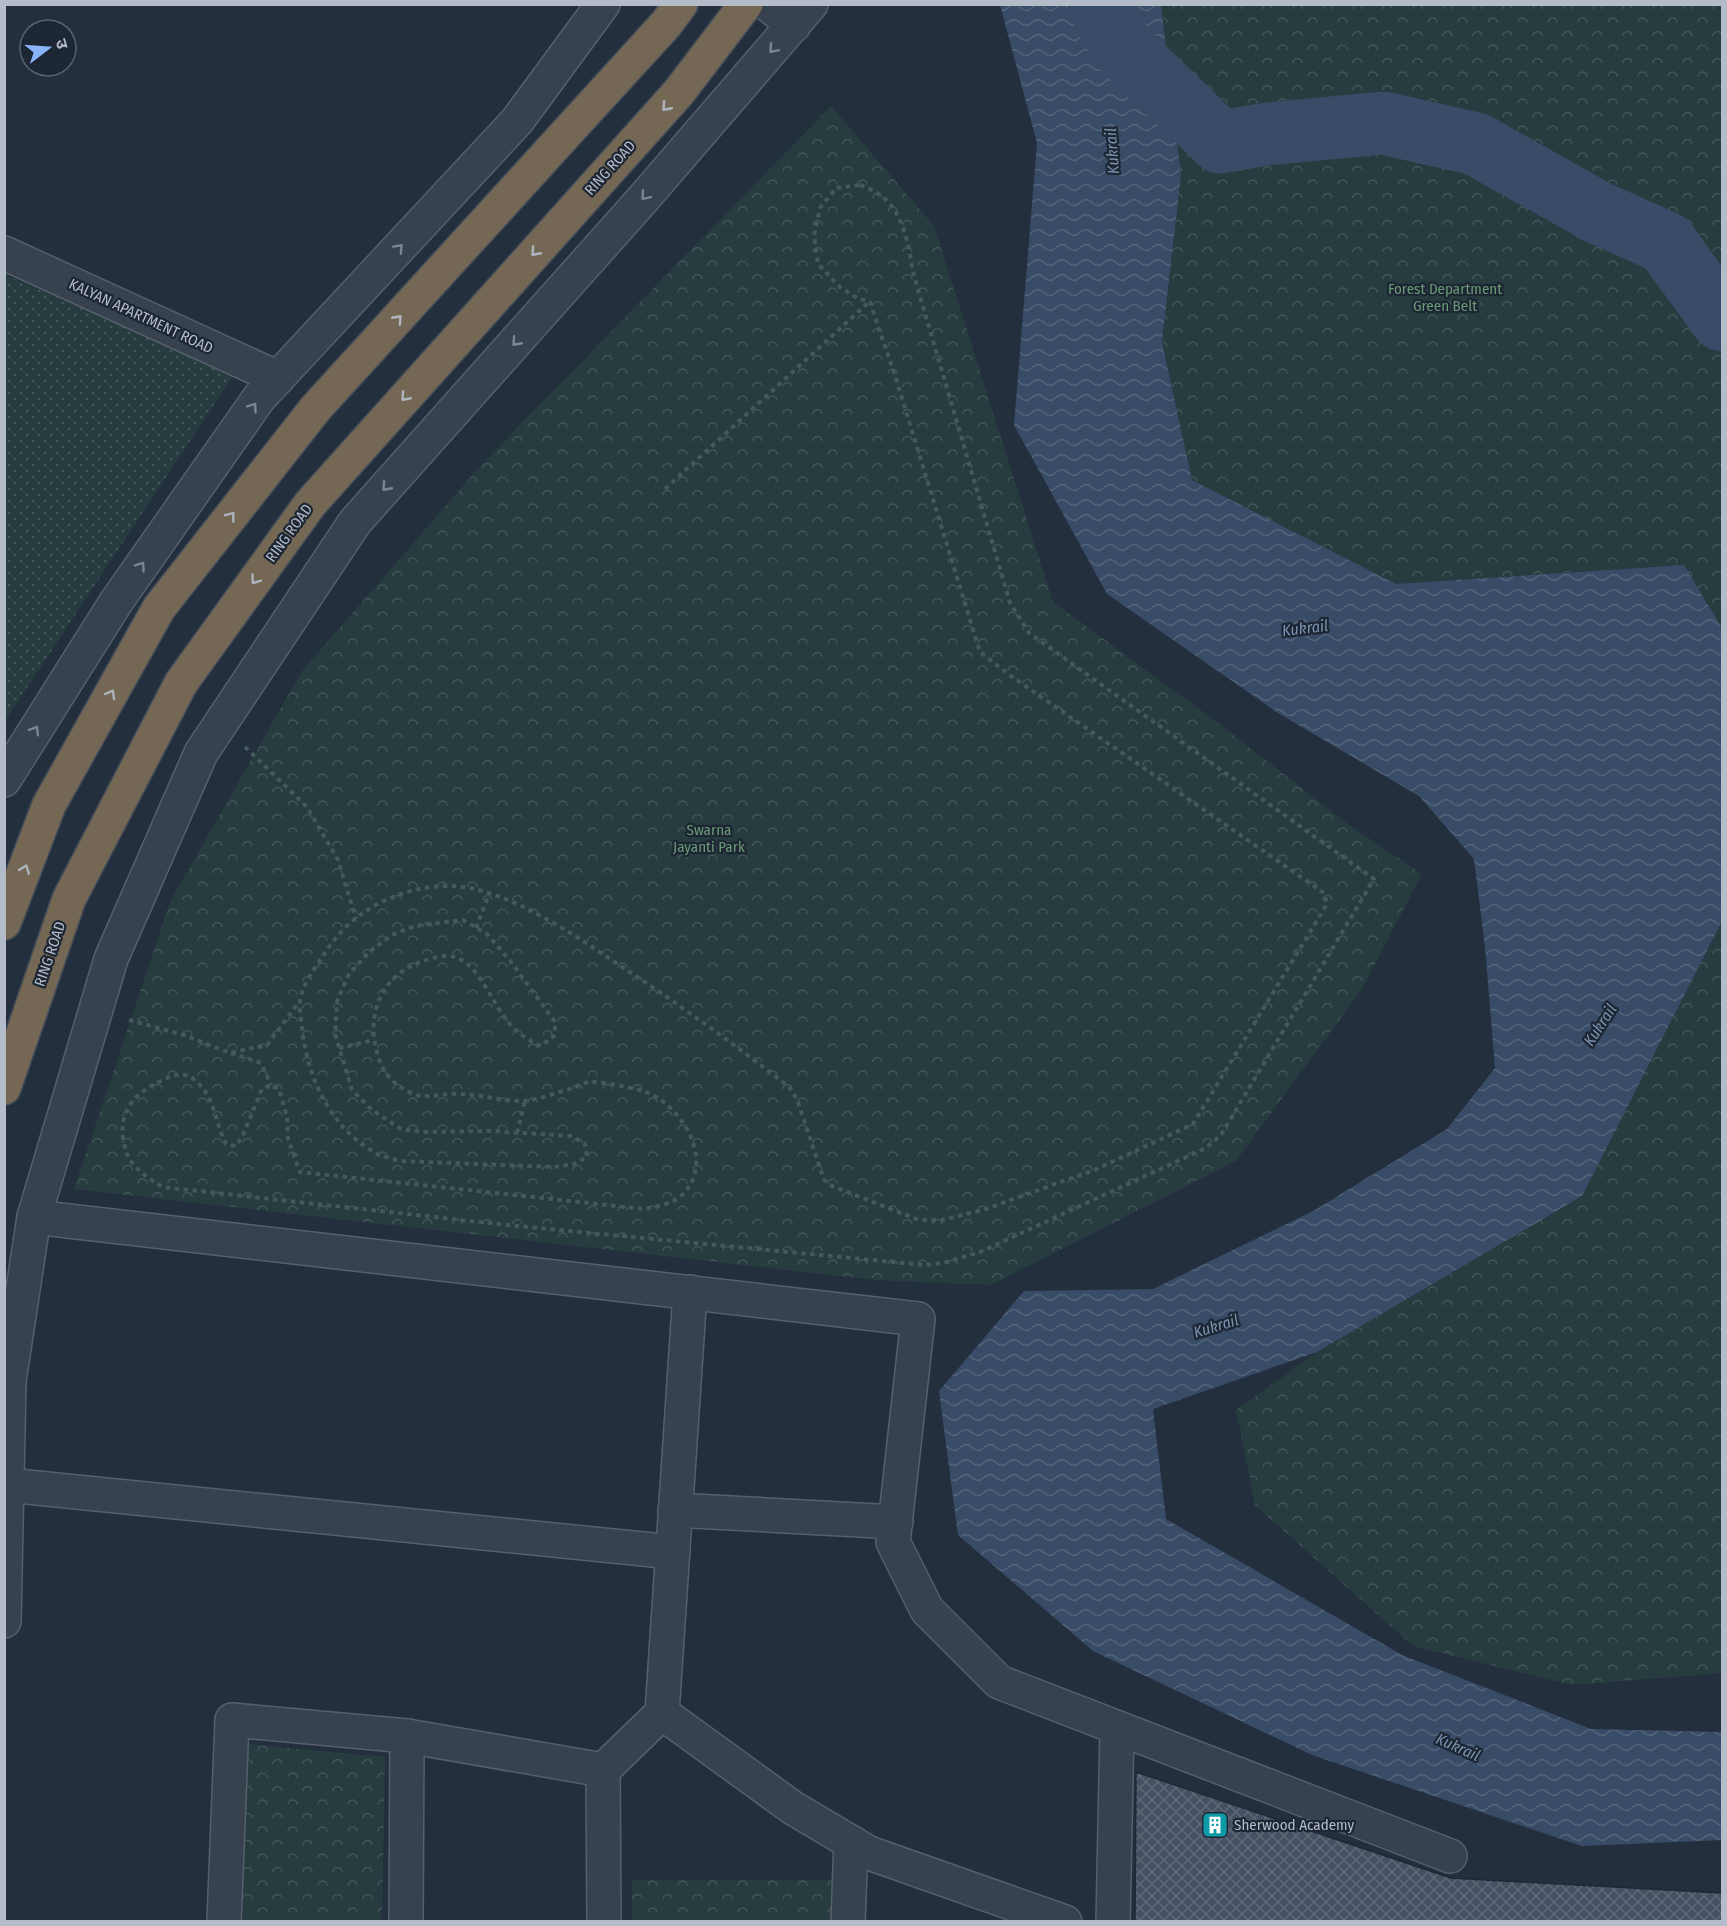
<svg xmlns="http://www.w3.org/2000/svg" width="1727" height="1926" viewBox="0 0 1727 1926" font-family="'Fira Sans Condensed','Noto Sans Devanagari',sans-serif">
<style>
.grass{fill:url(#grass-dots)}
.forest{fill:url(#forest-crowns)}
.water{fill:url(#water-waves)}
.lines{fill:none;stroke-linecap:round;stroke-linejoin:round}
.river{stroke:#394c67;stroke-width:63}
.building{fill:url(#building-cross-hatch);stroke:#1f2835;stroke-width:1.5}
.minor-casing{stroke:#565f6c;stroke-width:36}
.highway-casing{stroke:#434c59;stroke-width:36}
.path{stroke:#44595c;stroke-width:4;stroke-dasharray:4.5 4.5;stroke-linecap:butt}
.minor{stroke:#38414e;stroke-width:33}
.highway{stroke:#746855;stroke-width:33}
.oneway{stroke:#7c8592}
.oneway2{stroke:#aeb4bd}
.labels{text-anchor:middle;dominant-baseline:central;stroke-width:4.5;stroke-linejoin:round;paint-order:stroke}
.street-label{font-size:15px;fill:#b4bcc9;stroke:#1d2633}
.park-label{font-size:15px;fill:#6b9a76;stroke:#1d2633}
.poi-label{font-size:15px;fill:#b4bcc9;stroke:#1d2633;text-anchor:start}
.water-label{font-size:16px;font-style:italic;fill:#7c92b1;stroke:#1d2633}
</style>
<defs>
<pattern id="grass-dots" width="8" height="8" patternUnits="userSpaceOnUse" patternTransform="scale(1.5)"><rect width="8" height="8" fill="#263c3f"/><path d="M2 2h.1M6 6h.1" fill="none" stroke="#435659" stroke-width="1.8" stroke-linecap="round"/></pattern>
<pattern id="forest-crowns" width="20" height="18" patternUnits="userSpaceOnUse" patternTransform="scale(1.5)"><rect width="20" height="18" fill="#263c3f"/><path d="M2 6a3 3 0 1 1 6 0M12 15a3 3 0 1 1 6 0" fill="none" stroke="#435659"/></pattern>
<pattern id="water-waves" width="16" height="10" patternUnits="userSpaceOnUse" patternTransform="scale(1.5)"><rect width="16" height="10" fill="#394c67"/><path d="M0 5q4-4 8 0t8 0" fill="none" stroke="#53647b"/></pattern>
<pattern id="building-cross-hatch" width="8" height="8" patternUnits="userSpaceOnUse" patternTransform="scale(1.5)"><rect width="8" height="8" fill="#455162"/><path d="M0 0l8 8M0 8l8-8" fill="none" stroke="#5d6877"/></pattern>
</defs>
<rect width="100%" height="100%" fill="#242f3e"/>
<!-- grass -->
<path class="grass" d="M 5,275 L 235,373 L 5,721 Z"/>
<!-- forest -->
<g class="forest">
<path d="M 1161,5 L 1722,5 L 1722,628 L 1683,565 L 1396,584 L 1192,480 L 1162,342 L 1181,175 Z"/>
<path d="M 831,106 L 934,226 L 1053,602 L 1217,722 L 1349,825 L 1422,874 L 1362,989 L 1236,1161 L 991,1285 L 875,1280 L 74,1189 L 170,902 L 302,671 L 483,463 Z"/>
<path d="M 1722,921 L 1722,1673 L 1572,1685 L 1413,1646 L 1255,1505 L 1236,1410 L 1317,1352 L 1582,1196 Z"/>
<path d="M 245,1744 L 385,1757 L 382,1921 L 241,1920 Z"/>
<path d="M 632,1880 L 833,1880 L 834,1921 L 632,1921 Z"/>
</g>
<!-- water -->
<path class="water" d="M 1000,5 L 1161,5 L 1181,175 L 1162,342 L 1192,480 L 1396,584 L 1684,565 L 1722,628 L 1722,921 L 1582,1196 L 1317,1352 L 1153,1409 L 1166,1519 L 1402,1655 L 1591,1729 L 1722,1732 L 1722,1840 L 1582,1846 L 1312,1755 L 1093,1651 L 958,1535 L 939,1391 L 1024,1291 L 1153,1289 L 1315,1210 L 1447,1129 L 1495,1068 L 1485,947 L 1474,859 L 1419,796 L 1278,713 L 1107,594 L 1014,425 L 1037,143 Z"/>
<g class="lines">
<!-- river -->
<path class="river" d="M 1099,4 L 1121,46 L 1220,142 L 1267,134 L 1383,123 L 1476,144 L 1597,212 L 1666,243 L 1722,320"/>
</g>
<!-- building -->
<path class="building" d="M 1136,1772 L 1451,1878 L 1722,1893 L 1722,1922 L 1135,1922 Z"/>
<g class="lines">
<defs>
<g id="minor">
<path d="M 767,4 L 794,25"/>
<path d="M 4,253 L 278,378"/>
<path d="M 4,780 L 116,602 L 259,398 L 517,121 L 603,4"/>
<path d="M 34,1217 L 918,1319 L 893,1542 L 927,1610 L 999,1682 L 1450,1856"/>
<path d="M 7,1485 L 673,1552"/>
<path d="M 675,1510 L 896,1522"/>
<path d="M 4,1621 L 9,1381 L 34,1217 L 111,959 L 201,753 L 355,522 L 643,199 L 811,4"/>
<path d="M 662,1713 L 793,1808 L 869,1853 L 1065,1922"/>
<path d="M 224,1922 L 232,1720 L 407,1736 L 603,1770"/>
<path d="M 406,1922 L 407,1736"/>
<path d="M 604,1922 L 603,1770 L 662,1713 L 690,1292"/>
<path d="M 848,1922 L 851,1842"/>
<path d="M 1113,1922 L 1117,1728"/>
</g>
<g id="highway">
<path d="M 4,923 L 49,805 L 159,608 L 315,409 L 571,128 L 666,24 L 681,4"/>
<path d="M 4,1088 L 69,899 L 181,683 L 310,504 L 679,92 L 746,4"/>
</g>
</defs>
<!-- minor casing -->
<use href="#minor" class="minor-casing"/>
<!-- highway casing -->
<use href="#highway" class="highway-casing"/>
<!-- path -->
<g class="path">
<path d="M 860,185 C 866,187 872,190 877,193 C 905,210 908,247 914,276 L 1010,603 L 1029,633 L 1374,879 L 1221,1135 L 1206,1148 L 980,1252 L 943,1263 L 924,1265 L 507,1225 L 162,1187 C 152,1180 141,1174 133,1164 C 127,1157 125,1149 123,1139 C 119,1109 137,1091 163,1080 C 176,1074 185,1071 197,1082 C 215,1098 215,1123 226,1144 L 236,1146 L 243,1135 L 262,1089 L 271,1085 L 279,1089 L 287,1117 L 288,1139 L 300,1172 L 644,1209 C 658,1206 675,1204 685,1192 C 715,1158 680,1103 643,1091 C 634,1088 598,1081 589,1082 C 584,1083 578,1086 572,1088 C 559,1092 537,1100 524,1101 C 503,1101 481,1095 461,1094 C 447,1093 433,1097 420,1096 C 413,1095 405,1090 399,1086 C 386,1077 380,1065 376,1049 C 367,1011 383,976 420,962 C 428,959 438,956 447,956 C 477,956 491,1003 509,1023 C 518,1034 528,1040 541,1046 L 555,1035 L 555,1022 L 512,963 L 487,934 L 463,920 L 415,926 L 392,935 L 369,952 L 349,974 L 337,1001 L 335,1034 L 352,1090 L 372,1110 L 401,1129 L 422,1132 L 490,1131 L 572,1136 L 585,1144 L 587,1157 L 574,1164 L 554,1167 L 400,1161 C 391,1158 381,1157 374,1152 C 332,1128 310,1083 303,1036 C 302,1025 299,1012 300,1000 C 303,984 314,969 323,956 C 330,945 339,933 349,924 C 382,894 435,878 479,890 C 527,903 578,937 619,965 C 677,1003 734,1044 789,1087 L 797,1099 L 824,1180 L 832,1186 L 919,1220 L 942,1220 L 983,1210 L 1097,1169 L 1193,1124 L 1327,904 L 1324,893 L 1011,676 L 980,652 L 896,379 L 870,302 L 857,298 L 841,288 L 818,264 L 814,236 L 820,208 L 836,188 Z"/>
<path d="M 665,489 L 869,302"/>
<path d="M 245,747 L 307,807 L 338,860 L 356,919"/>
<path d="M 476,928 L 489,894"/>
<path d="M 129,1020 L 184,1035 L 230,1053 L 267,1045 L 300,1001"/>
<path d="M 339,1048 L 374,1040"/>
<path d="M 231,1053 L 261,1063 L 271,1085"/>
<path d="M 517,1133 L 525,1101"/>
</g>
<!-- minor -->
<use href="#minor" class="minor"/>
<!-- highway -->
<use href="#highway" class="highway"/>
</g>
<!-- one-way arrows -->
<defs><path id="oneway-chevron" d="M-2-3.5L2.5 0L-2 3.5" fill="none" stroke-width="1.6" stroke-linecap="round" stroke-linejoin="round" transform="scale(1.5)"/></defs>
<g class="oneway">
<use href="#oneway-chevron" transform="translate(773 49) rotate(131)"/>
<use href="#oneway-chevron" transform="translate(645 196) rotate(131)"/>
<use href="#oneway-chevron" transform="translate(399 248) rotate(-47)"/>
<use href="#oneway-chevron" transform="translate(516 342) rotate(132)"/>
<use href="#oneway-chevron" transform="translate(253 407) rotate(-55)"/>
<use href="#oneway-chevron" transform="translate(386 487) rotate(132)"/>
<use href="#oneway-chevron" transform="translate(141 566) rotate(-55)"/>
<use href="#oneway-chevron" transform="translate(35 730) rotate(-58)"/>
</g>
<g class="oneway2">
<use href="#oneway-chevron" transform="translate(666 107) rotate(132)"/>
<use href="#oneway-chevron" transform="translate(535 252) rotate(132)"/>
<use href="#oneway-chevron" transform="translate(398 319) rotate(-48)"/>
<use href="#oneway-chevron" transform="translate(405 397) rotate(132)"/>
<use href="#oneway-chevron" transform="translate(231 516) rotate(-52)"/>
<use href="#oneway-chevron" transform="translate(255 580) rotate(126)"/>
<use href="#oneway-chevron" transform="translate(111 694) rotate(-61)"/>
<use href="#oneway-chevron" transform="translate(25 869) rotate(-69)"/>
</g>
<!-- icons -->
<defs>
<symbol id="building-square" viewBox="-11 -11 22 22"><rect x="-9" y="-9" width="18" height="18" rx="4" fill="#0f9aa8" stroke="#1d2633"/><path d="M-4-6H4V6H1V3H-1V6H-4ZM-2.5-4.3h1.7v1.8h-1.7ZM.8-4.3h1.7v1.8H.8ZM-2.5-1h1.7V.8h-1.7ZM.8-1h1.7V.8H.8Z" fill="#fff"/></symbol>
</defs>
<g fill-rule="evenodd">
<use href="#building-square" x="1200" y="1810" width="30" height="30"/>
</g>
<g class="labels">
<!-- street labels -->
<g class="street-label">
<text transform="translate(610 168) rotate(-48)">RING ROAD</text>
<text transform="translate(141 316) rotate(25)">KALYAN APARTMENT ROAD</text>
<text transform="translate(289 533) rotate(-54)">RING ROAD</text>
<text transform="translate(50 954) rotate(-71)">RING ROAD</text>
</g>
<!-- park labels -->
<g class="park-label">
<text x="1445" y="289">Forest Department<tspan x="1445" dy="17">Green Belt</tspan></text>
<text x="709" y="830">Swarna<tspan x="709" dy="17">Jayanti Park</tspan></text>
</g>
<!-- poi labels -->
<g class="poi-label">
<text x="1234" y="1825">Sherwood Academy</text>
</g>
<!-- water labels -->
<g class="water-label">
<text transform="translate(1112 151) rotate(-94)">Kukrail</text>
<text transform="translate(1305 628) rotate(-7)">Kukrail</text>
<text transform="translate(1600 1025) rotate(-57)">Kukrail</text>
<text transform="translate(1216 1326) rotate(-17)">Kukrail</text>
<text transform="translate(1458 1747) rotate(24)">Kukrail</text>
</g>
</g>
<!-- border -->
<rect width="1727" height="1926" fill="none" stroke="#b4bcc9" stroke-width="12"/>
<!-- north arrow -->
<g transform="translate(48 48) rotate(73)"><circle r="28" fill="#1d2633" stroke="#59626f" stroke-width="1.5"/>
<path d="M0-4.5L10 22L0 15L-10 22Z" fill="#8ab4f8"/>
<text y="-9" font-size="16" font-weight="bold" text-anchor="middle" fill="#b4bcc9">उ</text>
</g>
</svg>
